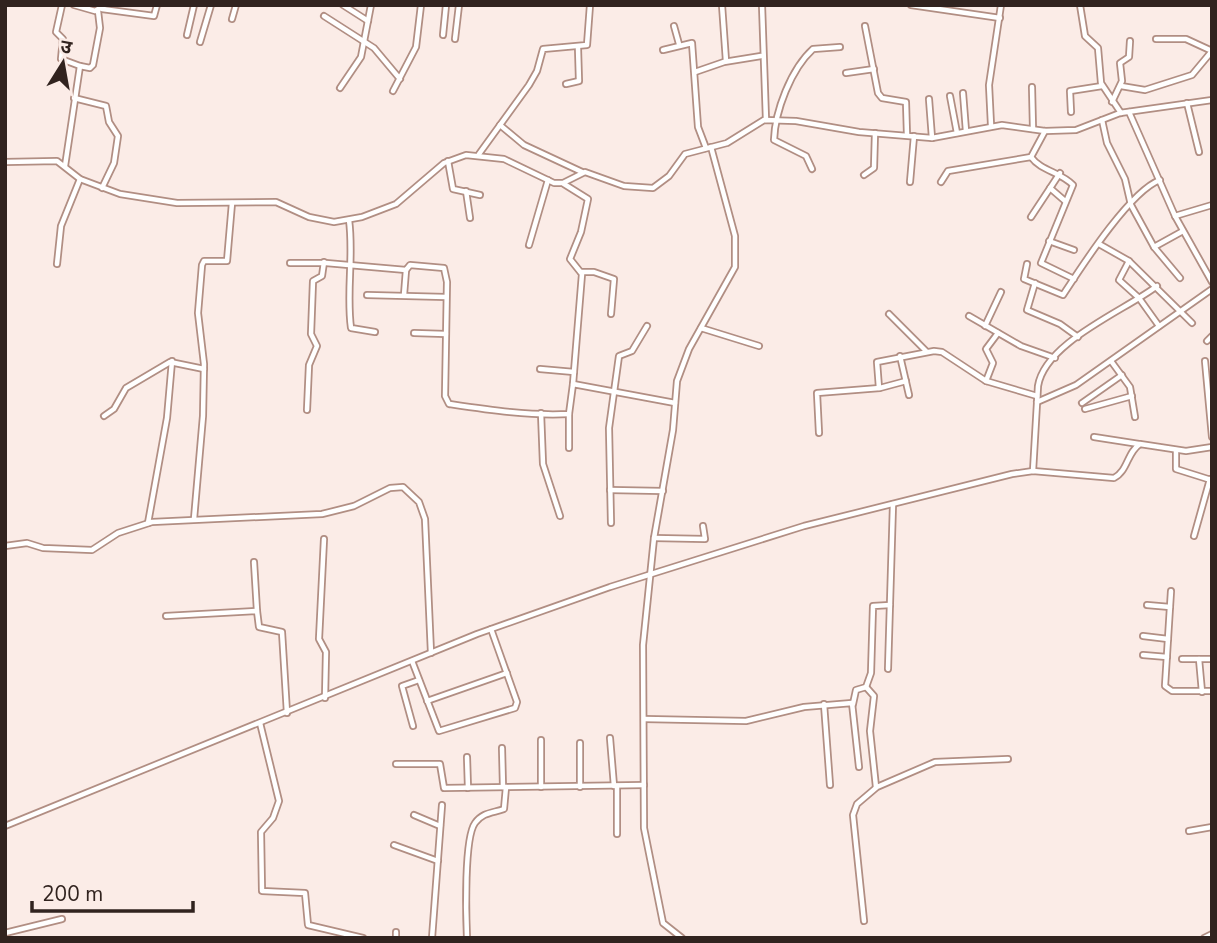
<svg xmlns="http://www.w3.org/2000/svg" width="1217" height="943" viewBox="0 0 1217 943" font-family="'Nunito Sans','Noto Sans Devanagari',sans-serif">
<style>
.lines{fill:none;stroke-linecap:round;stroke-linejoin:round}
.minor-casing{stroke:#b18e83;stroke-width:8}
.minor{stroke:#fff;stroke-width:4.5}
</style>
<rect width="100%" height="100%" fill="#fbece7"/>
<g class="lines">
<defs>
<g id="minor">
<path d="M 62,5 L 56,32 L 63,39 L 61,59 L 80,66"/>
<path d="M 74,5 L 95,11 L 105,5"/>
<path d="M 343,5 L 368,21"/>
<path d="M 722,5 L 726,61"/>
<path d="M 762,5 L 766,120"/>
<path d="M 911,5 L 1000,18"/>
<path d="M 1080,5 L 1085,36 L 1098,48 L 1101,83 L 1121,113"/>
<path d="M 102,9 L 154,16 L 157,5"/>
<path d="M 324,16 L 374,48 L 400,79"/>
<path d="M 232,19 L 236,5"/>
<path d="M 674,26 L 679,44"/>
<path d="M 865,26 L 878,93 L 882,98 L 906,102 L 907,135"/>
<path d="M 187,35 L 194,5"/>
<path d="M 443,35 L 446,5"/>
<path d="M 455,39 L 459,5"/>
<path d="M 200,42 L 211,5"/>
<path d="M 663,50 L 692,43 L 698,127 L 706,148"/>
<path d="M 695,72 L 724,62 L 761,56"/>
<path d="M 846,73 L 874,69"/>
<path d="M 566,84 L 579,81 L 578,48"/>
<path d="M 1121,86 L 1145,90 L 1192,75 L 1212,51 L 1186,39 L 1156,39"/>
<path d="M 1032,87 L 1033,129"/>
<path d="M 340,88 L 361,57 L 371,5"/>
<path d="M 393,91 L 416,47 L 421,5"/>
<path d="M 963,93 L 966,131"/>
<path d="M 950,96 L 957,133"/>
<path d="M 74,98 L 106,106 L 109,122 L 118,136 L 114,163 L 102,188"/>
<path d="M 929,99 L 932,138"/>
<path d="M 1112,102 L 1122,81 L 1120,63 L 1129,57 L 1130,41"/>
<path d="M 1187,103 L 1199,152"/>
<path d="M 1071,112 L 1070,91 L 1102,86"/>
<path d="M 1129,112 L 1175,216 L 1212,282"/>
<path d="M 1102,120 L 1107,143 L 1125,179 L 1131,205 L 1154,247 L 1180,278"/>
<path d="M 500,125 L 524,145 L 582,172"/>
<path d="M 991,125 L 989,85 L 1001,5"/>
<path d="M 479,154 L 529,85 L 537,71 L 543,49 L 587,45 L 590,5"/>
<path d="M 1031,157 C 1041,171 1061,172 1073,185 L 1041,263 L 1074,279"/>
<path d="M 448,161 L 453,189 L 480,195"/>
<path d="M 5,162 L 57,161 L 80,179 L 120,194 L 177,203 L 276,202 L 309,217 L 334,222 L 362,217 L 396,204 L 444,163 L 466,155 L 504,159 L 554,183 L 563,183 L 585,172 L 624,186 L 653,188 L 669,176 L 685,154 L 727,143 L 764,120 L 796,121 L 859,132 L 932,138 L 1002,125 L 1045,131 L 1076,130 L 1120,113 L 1212,100"/>
<path d="M 65,166 L 80,66 L 90,68 L 93,65 L 100,28 L 98,11"/>
<path d="M 812,169 L 806,156 L 774,140 C 775,111 791,69 813,49 L 840,47"/>
<path d="M 864,175 L 874,168 L 875,133"/>
<path d="M 910,182 L 914,136"/>
<path d="M 941,182 L 948,171 L 1031,157 L 1045,131"/>
<path d="M 564,184 L 588,199 L 581,232 L 570,259 L 582,274 L 573,384"/>
<path d="M 1050,188 L 1065,201"/>
<path d="M 466,191 L 470,218"/>
<path d="M 1175,216 L 1212,205"/>
<path d="M 1031,217 L 1060,173"/>
<path d="M 349,220 C 354,256 346,292 351,328 L 375,332"/>
<path d="M 1049,241 L 1074,250"/>
<path d="M 1099,244 L 1129,261 L 1192,323"/>
<path d="M 529,245 L 548,180"/>
<path d="M 1154,247 L 1183,231"/>
<path d="M 1129,261 L 1119,280 L 1139,298 L 1159,326"/>
<path d="M 290,263 L 326,263 L 406,270 L 410,265 L 444,268 L 447,282 L 445,396 L 449,404 C 489,410 528,416 569,414 L 573,384 L 675,403"/>
<path d="M 57,264 L 61,226 L 80,179"/>
<path d="M 1027,264 L 1024,279 L 1063,295 C 1082,266 1130,191 1160,180"/>
<path d="M 581,272 L 594,272 L 614,279 L 611,314"/>
<path d="M 1035,283 L 1027,310 L 1060,324 L 1078,337"/>
<path d="M 367,295 L 446,297"/>
<path d="M 404,295 L 406,270"/>
<path d="M 889,314 L 926,351"/>
<path d="M 969,316 L 1021,346 L 1055,358"/>
<path d="M 985,326 L 1001,292"/>
<path d="M 701,328 L 759,346"/>
<path d="M 414,333 L 446,334"/>
<path d="M 1207,341 L 1212,336"/>
<path d="M 900,356 L 909,395"/>
<path d="M 1111,361 L 1130,387 L 1135,417"/>
<path d="M 1205,361 L 1212,437"/>
<path d="M 540,369 L 574,372"/>
<path d="M 986,381 L 993,363 L 986,349 L 998,333"/>
<path d="M 879,388 L 877,362 L 934,351 L 942,352 L 986,381 L 1037,396"/>
<path d="M 1037,402 L 1076,385 L 1212,289"/>
<path d="M 1082,403 L 1122,375"/>
<path d="M 1085,409 L 1132,396"/>
<path d="M 307,410 L 309,365 L 317,346 L 311,334 L 313,281 L 322,276 L 324,262"/>
<path d="M 541,413 L 543,464 L 560,516"/>
<path d="M 104,416 L 114,409 L 126,388 L 170,362 L 204,369"/>
<path d="M 819,433 L 817,393 L 880,388 L 906,381"/>
<path d="M 1094,437 L 1139,444"/>
<path d="M 569,448 L 569,414"/>
<path d="M 1176,450 L 1176,469 L 1211,480"/>
<path d="M 1033,471 L 1038,386 C 1045,342 1126,310 1157,286"/>
<path d="M 610,490 L 663,491"/>
<path d="M 194,519 L 203,416 L 204,364 L 198,313 L 202,265 L 204,261 L 227,261 L 232,203"/>
<path d="M 148,523 L 167,418 L 172,361"/>
<path d="M 611,523 L 609,428 L 619,356 L 632,351 L 647,326"/>
<path d="M 1194,536 L 1210,479"/>
<path d="M 654,538 L 705,539 L 703,526"/>
<path d="M 324,539 L 319,639 L 326,652 L 325,698"/>
<path d="M 5,546 L 27,543 L 43,548 L 92,550 L 118,533 L 152,522 L 322,514 L 354,506 L 390,488 L 403,487 L 419,502 L 425,519 L 431,653"/>
<path d="M 254,562 L 257,611"/>
<path d="M 1171,591 L 1165,686 L 1172,691 L 1212,691"/>
<path d="M 1147,605 L 1170,607"/>
<path d="M 166,616 L 257,611 L 259,627 L 282,632 L 287,713"/>
<path d="M 1143,636 L 1168,639"/>
<path d="M 1143,655 L 1167,657"/>
<path d="M 1182,659 L 1212,659"/>
<path d="M 1199,659 L 1202,692"/>
<path d="M 412,661 L 439,731 L 515,708 L 517,702 L 491,629"/>
<path d="M 888,669 L 893,504"/>
<path d="M 866,687 L 874,696 L 870,731 L 876,787"/>
<path d="M 427,701 L 507,673"/>
<path d="M 824,704 L 830,785"/>
<path d="M 853,704 L 856,690 L 866,687 L 871,673 L 873,606 L 890,605"/>
<path d="M 644,719 L 746,721 L 804,707 L 852,703 L 859,767"/>
<path d="M 260,723 L 279,801 L 273,818 L 261,832 L 262,891 L 305,893 L 308,925 L 363,938"/>
<path d="M 413,726 L 402,686 L 419,680"/>
<path d="M 610,738 L 614,786"/>
<path d="M 541,740 L 541,787"/>
<path d="M 580,743 L 580,787"/>
<path d="M 502,748 L 503,787"/>
<path d="M 467,757 L 468,788"/>
<path d="M 396,764 L 440,764 L 444,788 L 644,785"/>
<path d="M 617,786 L 617,834"/>
<path d="M 414,815 L 440,826"/>
<path d="M 5,826 L 477,634 L 610,587 L 804,526 L 1012,474 L 1033,471 L 1114,478 C 1128,471 1127,452 1140,444 L 1186,451 L 1212,447"/>
<path d="M 1189,831 L 1212,827"/>
<path d="M 394,845 L 438,861"/>
<path d="M 864,921 L 853,815 L 857,804 L 877,787 L 935,762 L 1008,759"/>
<path d="M 5,933 L 62,919"/>
<path d="M 396,938 L 396,932"/>
<path d="M 432,938 L 442,805"/>
<path d="M 467,938 C 466,916 464,838 475,823 C 483,812 493,813 504,809 L 506,787"/>
<path d="M 682,938 L 663,923 L 644,828 L 643,645 L 654,538 L 673,430 L 677,381 L 689,349 L 735,267 L 735,236 L 711,147"/>
<path d="M 1204,938 L 1212,934"/>
</g>
</defs>
<!-- minor casing -->
<use href="#minor" class="minor-casing"/>
<!-- minor -->
<use href="#minor" class="minor"/>
</g>
<!-- border -->
<rect width="1217" height="943" fill="none" stroke="#31231f" stroke-width="14"/>
<!-- north arrow -->
<g transform="translate(63 63) rotate(11)" stroke="#fbece7" stroke-width="5" paint-order="stroke">
<path d="M0-5L12 26L0 18L-12 26Z" fill="#31231f"/>
<text y="-10" font-size="19" font-weight="bold" text-anchor="middle" fill="#31231f">उ</text>
</g>
<!-- scale -->
<path d="M32 901v10h161v-10" fill="none" stroke="#31231f" stroke-width="3.5"/>
<text x="42" y="901" font-size="21" fill="#31231f" stroke="#fbece7" stroke-width="5" paint-order="stroke">200 m</text>
</svg>
